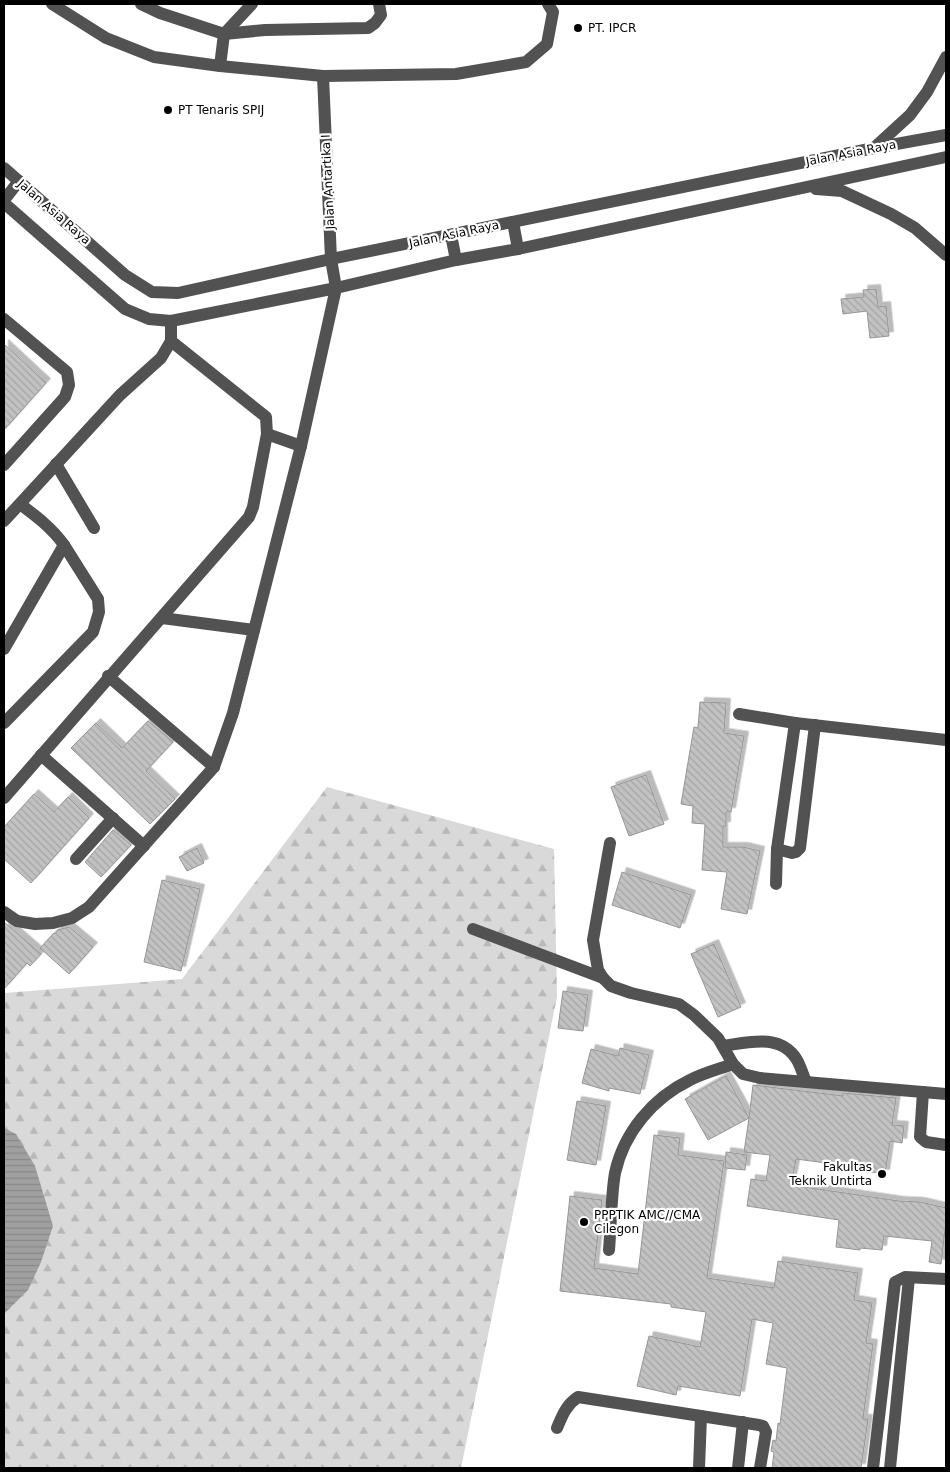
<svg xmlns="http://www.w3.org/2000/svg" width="950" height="1472" viewBox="0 0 950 1472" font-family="'DejaVu Sans',sans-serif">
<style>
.forest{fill:url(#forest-firs)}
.water{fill:url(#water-rules)}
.building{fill:url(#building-back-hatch);stroke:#969696;filter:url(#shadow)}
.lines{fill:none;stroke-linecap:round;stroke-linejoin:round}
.minor{stroke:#525252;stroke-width:12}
.poi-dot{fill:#000;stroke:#fff;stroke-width:2}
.labels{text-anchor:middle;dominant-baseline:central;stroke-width:4.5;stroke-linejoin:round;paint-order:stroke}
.poi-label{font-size:12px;fill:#000;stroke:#fff;text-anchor:start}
.street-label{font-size:12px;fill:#000;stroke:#fff}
</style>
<defs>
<pattern id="forest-firs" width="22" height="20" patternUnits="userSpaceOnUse" patternTransform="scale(1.25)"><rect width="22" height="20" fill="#d9d9d9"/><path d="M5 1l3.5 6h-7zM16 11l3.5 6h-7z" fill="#b8b8b8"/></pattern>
<pattern id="water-rules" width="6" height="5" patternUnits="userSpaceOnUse" patternTransform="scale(1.25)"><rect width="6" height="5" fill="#a0a0a0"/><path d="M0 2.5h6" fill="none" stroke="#888"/></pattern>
<pattern id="building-back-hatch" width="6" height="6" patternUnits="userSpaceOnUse" patternTransform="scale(1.25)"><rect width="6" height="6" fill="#c2c2c2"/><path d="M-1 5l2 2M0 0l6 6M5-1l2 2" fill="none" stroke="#a5a5a5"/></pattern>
<filter id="shadow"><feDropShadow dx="4.5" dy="-4.5" stdDeviation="0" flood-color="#0004"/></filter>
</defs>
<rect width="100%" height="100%" fill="#fff"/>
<!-- forest -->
<path class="forest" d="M 327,787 L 554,849 L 557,997 L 461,1468 L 4,1468 L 4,993 L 182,979 Z"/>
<!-- water -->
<path class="water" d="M 4,1128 L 16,1134 L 35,1166 L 53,1226 L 41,1262 L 28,1290 L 4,1314 Z"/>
<!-- building -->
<g class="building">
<path d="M 876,289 L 878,307 L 886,306 L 889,336 L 870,338 L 867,311 L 843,314 L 841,299 L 864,297 L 863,290 Z"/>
<path d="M 4,344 L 46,383 L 4,430 Z"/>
<path d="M 700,702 L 726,703 L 724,733 L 744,736 L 731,812 L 726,812 L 726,826 L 723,826 L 723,847 L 743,847 L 760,851 L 747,914 L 721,909 L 727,872 L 702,870 L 705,824 L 692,823 L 693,806 L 681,804 L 694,727 L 698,728 Z"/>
<path d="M 148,721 L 173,742 L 146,771 L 175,799 L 150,824 L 71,748 L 96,723 L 122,748 Z"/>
<path d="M 646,775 L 664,824 L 629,836 L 611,787 Z"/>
<path d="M 34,794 L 54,812 L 68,797 L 89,818 L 31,883 L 4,859 L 4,827 Z"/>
<path d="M 113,830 L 131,845 L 101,877 L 85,862 Z"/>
<path d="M 197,848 L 204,863 L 187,871 L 179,857 Z"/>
<path d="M 622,872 L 691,895 L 680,928 L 612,905 Z"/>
<path d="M 162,880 L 200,889 L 181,971 L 144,962 Z"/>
<path d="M 4,922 L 41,954 L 30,966 L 27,963 L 4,989 Z"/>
<path d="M 69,927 L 93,947 L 69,974 L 40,948 L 54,933 L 55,934 L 58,930 Z"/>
<path d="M 714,944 L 741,1007 L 718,1017 L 691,954 Z"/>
<path d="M 563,991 L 588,995 L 583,1031 L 558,1028 Z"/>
<path d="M 620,1048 L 649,1055 L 640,1094 L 609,1088 L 609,1091 L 582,1083 L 591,1049 L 618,1056 Z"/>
<path d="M 726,1076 L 749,1118 L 753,1085 L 843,1096 L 843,1093 L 896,1098 L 892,1125 L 904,1126 L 902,1143 L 890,1141 L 885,1174 L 833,1166 L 834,1164 L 796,1159 L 791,1185 L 899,1201 L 920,1202 L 946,1208 L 946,1221 L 941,1264 L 929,1262 L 932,1241 L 884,1236 L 882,1250 L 860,1248 L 860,1250 L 836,1247 L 839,1220 L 747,1206 L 751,1179 L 766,1181 L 770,1155 L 744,1152 L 749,1118 L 708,1140 L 685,1099 Z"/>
<path d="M 577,1101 L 606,1106 L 596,1165 L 567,1160 Z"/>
<path d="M 654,1135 L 680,1138 L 678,1155 L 724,1161 L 707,1278 L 774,1288 L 778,1261 L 858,1273 L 854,1300 L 872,1303 L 866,1343 L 873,1344 L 863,1419 L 868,1419 L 861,1468 L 772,1468 L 774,1452 L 771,1451 L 773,1440 L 776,1441 L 778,1423 L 780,1424 L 787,1368 L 766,1364 L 773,1323 L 752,1319 L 740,1396 L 678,1386 L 676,1395 L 637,1386 L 649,1336 L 700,1347 L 706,1312 L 671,1307 L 671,1304 L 560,1291 L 570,1196 L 602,1200 L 594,1268 L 638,1274 Z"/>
<path d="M 726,1152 L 747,1155 L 745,1170 L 725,1168 Z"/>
</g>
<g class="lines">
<!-- minor -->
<g class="minor">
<path d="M 52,4 L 106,38 L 154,57 L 220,66 L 323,76 L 456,74 L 526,62 L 547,44 L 553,12 L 548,4"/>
<path d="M 141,4 L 160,13 L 224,34 L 220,66"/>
<path d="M 224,34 L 265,30 L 368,28 L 375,23 L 381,15 L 379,4"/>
<path d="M 224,34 L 252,4"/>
<path d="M 874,148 L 910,115 L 927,92 L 946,57"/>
<path d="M 4,168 L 125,275 L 152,292 L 178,293 L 331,259 L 874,148 L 946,135"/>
<path d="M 816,189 L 842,191 L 891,214 L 915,228 L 946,255"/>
<path d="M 4,200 L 19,181"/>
<path d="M 4,203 L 125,309 L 149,319 L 171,321 L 336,288 L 456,260 L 518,249 L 946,157"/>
<path d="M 513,222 L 518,249"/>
<path d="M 451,235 L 456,260"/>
<path d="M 4,319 L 67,372 L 69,385 L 65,397 L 4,465"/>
<path d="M 267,434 L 301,446"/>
<path d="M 56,464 L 94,528"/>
<path d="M 4,521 L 120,395 L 161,358 L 171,341"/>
<path d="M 162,618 L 254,630"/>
<path d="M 4,649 L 64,545 C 52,528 36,516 20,504"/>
<path d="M 108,676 L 214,767"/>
<path d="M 739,714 L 795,723"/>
<path d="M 4,723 L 93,632 L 99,612 L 98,599 L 64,545"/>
<path d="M 41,755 L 144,846"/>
<path d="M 4,798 L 249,517 L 253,507 L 267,434 L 266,417 L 171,341 L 171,321"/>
<path d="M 610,843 L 593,940 L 598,970 L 603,978 L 611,986 L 631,993 L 679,1004 L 694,1015 L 718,1038 L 733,1064 L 743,1074 L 760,1078 L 946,1094"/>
<path d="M 777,849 L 792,853 L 796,852 L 800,848 L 815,725"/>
<path d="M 76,859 L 113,818"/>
<path d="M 776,884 L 777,849 L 795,723 L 946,740"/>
<path d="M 4,912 L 17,921 L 35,924 L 53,923 L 72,918 L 89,907 L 214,767 L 233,713 L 301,446 L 336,288 L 331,259 L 323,76"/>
<path d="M 473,929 L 603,978"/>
<path d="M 723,1046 C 749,1042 781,1033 797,1060 C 801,1067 803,1075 806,1082"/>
<path d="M 923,1092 L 920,1137 L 926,1142 L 946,1145"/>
<path d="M 609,1250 C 611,1226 611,1196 615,1173 C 624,1132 653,1098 690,1080 C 703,1073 719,1069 733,1064"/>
<path d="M 557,1428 C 562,1416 566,1405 578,1397 L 759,1425 L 763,1426 L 766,1432 L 760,1468"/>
<path d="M 699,1468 L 701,1416"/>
<path d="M 738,1468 L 743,1422"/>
<path d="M 873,1468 L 895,1282 L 905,1277 L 946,1279"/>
<path d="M 890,1468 L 909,1278"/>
</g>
</g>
<!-- markers -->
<g class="poi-dot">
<circle cx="578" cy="28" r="5"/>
<circle cx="168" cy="110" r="5"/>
<circle cx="882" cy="1174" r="5"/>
<circle cx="584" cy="1222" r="5"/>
</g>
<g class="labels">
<!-- poi labels -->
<g class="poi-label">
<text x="588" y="28">PT. IPCR</text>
<text x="178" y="110">PT Tenaris SPIJ</text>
<text x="872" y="1167" text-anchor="end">Fakultas<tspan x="872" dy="14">Teknik Untirta</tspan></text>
<text x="594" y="1215">PPPTIK AMC//CMA<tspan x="594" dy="14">Cilegon</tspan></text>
</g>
<!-- street labels -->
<g class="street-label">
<text transform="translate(851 153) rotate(-11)">Jalan Asia Raya</text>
<text transform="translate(328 182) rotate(-93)">Jalan Antartika I</text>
<text transform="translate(54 212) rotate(41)">Jalan Asia Raya</text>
<text transform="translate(454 234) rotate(-12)">Jalan Asia Raya</text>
</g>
</g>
<!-- border -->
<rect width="950" height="1472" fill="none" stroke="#000000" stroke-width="10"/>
</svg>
